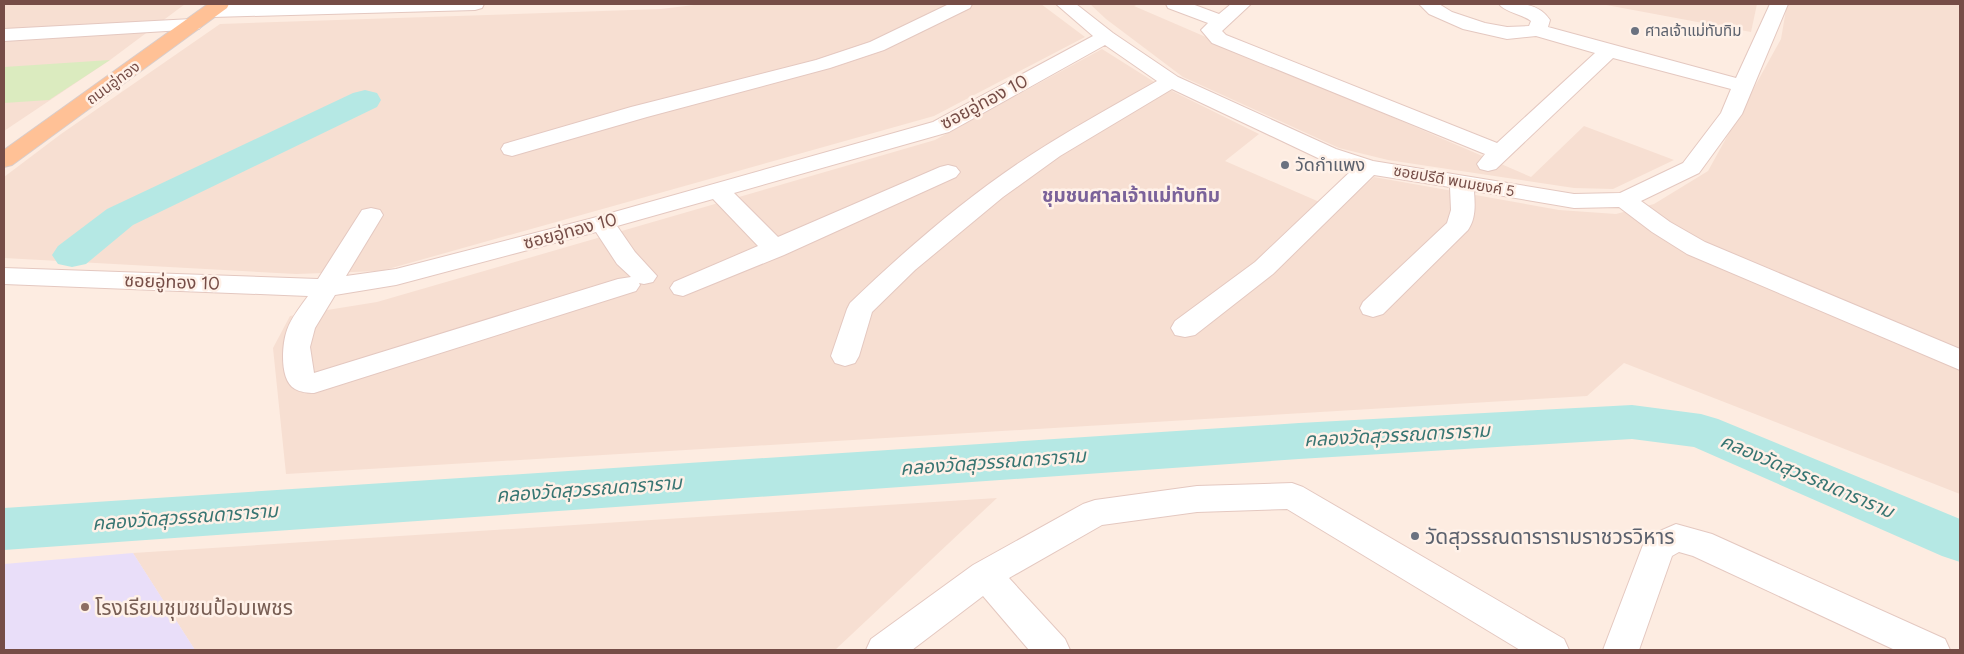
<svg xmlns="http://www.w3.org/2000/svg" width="1964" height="654" viewBox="0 0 1964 654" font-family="Figtree,'Noto Sans Thai',sans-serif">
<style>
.residential{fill:#f7dfd2}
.education{fill:#e9def9}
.green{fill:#dbebbf}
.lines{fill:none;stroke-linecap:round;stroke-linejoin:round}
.canal{fill:#b5e8e4;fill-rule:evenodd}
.minor-casing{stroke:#e4c8c0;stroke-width:2}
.major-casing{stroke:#d9cdcb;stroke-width:2}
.minor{fill:#fff;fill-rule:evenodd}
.major{fill:#ffc196;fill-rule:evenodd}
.worship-dot{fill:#6b7280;stroke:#fff1e8;stroke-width:2}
.education-dot{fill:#8d6e63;stroke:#fff1e8;stroke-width:2}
.labels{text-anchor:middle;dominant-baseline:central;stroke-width:5;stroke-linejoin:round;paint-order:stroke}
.far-worship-label{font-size:15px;fill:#5b616d;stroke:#fff1e8;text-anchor:start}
.far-street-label{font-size:15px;fill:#764d47;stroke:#fff1e8}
.street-label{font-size:18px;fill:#764d47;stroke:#fff1e8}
.worship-label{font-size:18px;fill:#5b616d;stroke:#fff1e8;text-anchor:start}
.neighbourhood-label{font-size:19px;font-weight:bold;fill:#7a629a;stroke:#fff1e8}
.water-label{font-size:19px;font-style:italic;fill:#377572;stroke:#fff1e8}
.near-worship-label{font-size:21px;fill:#5b616d;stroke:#fff1e8;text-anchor:start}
.near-education-label{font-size:21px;fill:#785e54;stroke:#fff1e8;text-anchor:start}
</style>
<rect width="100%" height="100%" fill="#fdece1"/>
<!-- residential -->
<g class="residential">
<path d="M 4,4 L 185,4 L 110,60 L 4,131 Z"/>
<path d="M 702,4 L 1041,4 L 1085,37 L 934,116 L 381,271 L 296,274 L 4,258 L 4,177 L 61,134 L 220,24 L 661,9 Z"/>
<path d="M 1090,4 L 1139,4 L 1134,6 L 1531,177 L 1584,126 L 1674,160 L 1613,189 L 1574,188 L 1388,160 L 1339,148 L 1183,77 L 1106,19 Z"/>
<path d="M 1601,4 L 1757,4 L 1751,32 Z"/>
<path d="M 1787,4 L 1960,4 L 1960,494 L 1624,363 L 1587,396 L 286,474 L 273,348 L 290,316 L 377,302 L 935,140 L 1102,49 L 1156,83 L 1259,134 L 1225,161 L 1338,210 L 1374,177 L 1559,210 L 1616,214 L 1654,204 L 1708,171 L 1781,39 Z"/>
<path d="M 997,498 L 835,650 L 195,650 L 133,553 Z"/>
</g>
<!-- education -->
<path class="education" d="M 133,553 L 195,650 L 4,650 L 4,564 Z"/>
<!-- green -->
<path class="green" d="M 110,60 L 49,100 L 4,103 L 4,67 Z"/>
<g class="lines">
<!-- canal -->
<g class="canal">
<path d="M 365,90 L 377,93 L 381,100 L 377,107 L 133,225 L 86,264 L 72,267 L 58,264 L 52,255 L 58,246 L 107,209 L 353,93 Z"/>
<path d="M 1632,405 L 1701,414 L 1718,419 L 1960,519 L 1960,562 L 1942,556 L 1694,447 L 1632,439 L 1299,459 L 4,550 L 4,508 L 1299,423 Z"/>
</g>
<defs>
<g id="minor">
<path d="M 274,4 L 484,4 L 482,8 L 475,10 L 212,17 L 205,15 L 203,11 L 205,7 L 212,5 Z"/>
<path d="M 949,4 L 972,4 L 970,8 L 884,50 L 830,68 L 647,117 L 512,156 L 504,154 L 501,149 L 504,144 L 631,107 L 816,60 L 870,42 Z"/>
<path d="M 1056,4 L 1076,4 L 1113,33 L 1178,77 L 1336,149 L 1373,161 L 1574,194 L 1620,193 L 1683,163 L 1721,113 L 1731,89 L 1613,58 L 1496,169 L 1488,171 L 1480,169 L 1477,164 L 1485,154 L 1212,43 L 1201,30 L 1208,23 L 1168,8 L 1166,4 L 1192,4 L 1219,14 L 1231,4 L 1251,4 L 1222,31 L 1226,35 L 1497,143 L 1595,53 L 1536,36 L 1507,39 L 1463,29 L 1429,14 L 1419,4 L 1439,4 L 1452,12 L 1485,23 L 1507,27 L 1529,26 L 1531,21 C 1522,14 1504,12 1499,4 C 1518,3 1538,2 1550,20 L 1548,27 L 1736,78 L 1770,4 L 1788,4 L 1742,114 L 1699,173 L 1641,201 L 1670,222 L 1705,242 L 1960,349 L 1960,370 L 1687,254 L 1652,232 L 1619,207 L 1574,208 L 1474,191 C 1475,205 1476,218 1468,230 L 1383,314 L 1373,317 L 1363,314 L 1360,308 L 1363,302 L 1447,223 L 1451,210 L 1450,187 L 1374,175 L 1273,274 L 1195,335 L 1185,337 L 1175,335 L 1171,328 L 1175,321 L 1255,262 L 1353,169 L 1320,159 L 1172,89 L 1060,156 L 1003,197 L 915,270 L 872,312 L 859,356 L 855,363 L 845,366 L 835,363 L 831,356 L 847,309 L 850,303 C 908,247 977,188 1045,146 C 1082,123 1120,102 1157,81 L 1105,45 L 949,132 L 734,193 L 778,237 L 940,167 L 948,165 L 956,167 L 960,172 L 956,177 L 784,255 L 683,296 L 674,294 L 670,288 L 674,282 L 758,246 L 713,199 L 617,226 L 635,252 L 657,276 L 653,282 L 644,284 L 639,283 L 640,285 L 636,291 L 314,393 C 308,393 300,392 295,389 C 279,380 282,344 287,330 C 291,318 301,306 308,296 L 4,284 L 4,268 L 318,279 L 362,210 L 371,208 L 380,210 L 383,215 L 346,276 L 396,269 L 593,218 L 933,122 L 1093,36 ZM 596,232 L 617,264 L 631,277 L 618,279 L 314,373 L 310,347 L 315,328 L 335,295 L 396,285 Z"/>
<path d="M 192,19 L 199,21 L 202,25 L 199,29 L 4,41 L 4,29 Z"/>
<path d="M 1292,483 L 1303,487 L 1564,639 L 1569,650 L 1520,650 L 1287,509 L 1197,512 L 1102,525 L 1009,578 L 1065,639 L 1070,650 L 1029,650 L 983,596 L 912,650 L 866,650 L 871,639 L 973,565 L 1083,504 L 1095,500 L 1197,486 Z"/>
<path d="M 1676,524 L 1712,534 L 1945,639 L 1950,650 L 1895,650 L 1693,556 L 1679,552 L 1672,556 L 1639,650 L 1603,650 L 1646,537 Z"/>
</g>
<path id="major" d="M 208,4 L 229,4 L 227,8 L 12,165 L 4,167 L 4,150 Z"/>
</defs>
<!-- minor casing -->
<use href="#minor" class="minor-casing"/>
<!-- major casing -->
<use href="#major" class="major-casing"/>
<!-- minor -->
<use href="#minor" class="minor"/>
<!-- major -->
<use href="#major" class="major"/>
</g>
<!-- markers -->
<g class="worship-dot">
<circle cx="1635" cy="31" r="5"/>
<circle cx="1285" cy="165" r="5"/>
<circle cx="1415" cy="536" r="5"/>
</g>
<circle class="education-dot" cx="85" cy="607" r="5"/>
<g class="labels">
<!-- far-worship labels -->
<g class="far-worship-label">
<text x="1645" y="31">ศาลเจ้าแม่ทับทิม</text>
</g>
<!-- far-street labels -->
<g class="far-street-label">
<text transform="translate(113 83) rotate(-36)">ถนนอู่ทอง</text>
<text transform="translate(1454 181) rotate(10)">ซอยปรีดี พนมยงค์ 5</text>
</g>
<!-- street labels -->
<g class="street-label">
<text transform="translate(984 102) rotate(-28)">ซอยอู่ทอง 10</text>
<text transform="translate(570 231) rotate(-15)">ซอยอู่ทอง 10</text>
<text transform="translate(172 282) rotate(2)">ซอยอู่ทอง 10</text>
</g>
<!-- worship labels -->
<g class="worship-label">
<text x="1295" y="165">วัดกำแพง</text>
</g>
<!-- neighbourhood labels -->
<g class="neighbourhood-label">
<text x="1131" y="195">ชุมชนศาลเจ้าแม่ทับทิม</text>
</g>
<!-- water labels -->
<g class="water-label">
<text transform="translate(1397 435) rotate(-3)">คลองวัดสุวรรณดาราราม</text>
<text transform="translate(993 462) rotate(-4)">คลองวัดสุวรรณดาราราม</text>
<text transform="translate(1807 476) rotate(23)">คลองวัดสุวรรณดาราราม</text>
<text transform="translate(589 489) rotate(-4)">คลองวัดสุวรรณดาราราม</text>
<text transform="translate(185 517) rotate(-4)">คลองวัดสุวรรณดาราราม</text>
</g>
<!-- near-worship labels -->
<g class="near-worship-label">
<text x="1425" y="536">วัดสุวรรณดารารามราชวรวิหาร</text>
</g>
<!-- near-education labels -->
<g class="near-education-label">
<text x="95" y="607">โรงเรียนชุมชนป้อมเพชร</text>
</g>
</g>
<!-- border -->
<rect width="1964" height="654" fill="none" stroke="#764d47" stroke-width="10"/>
</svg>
